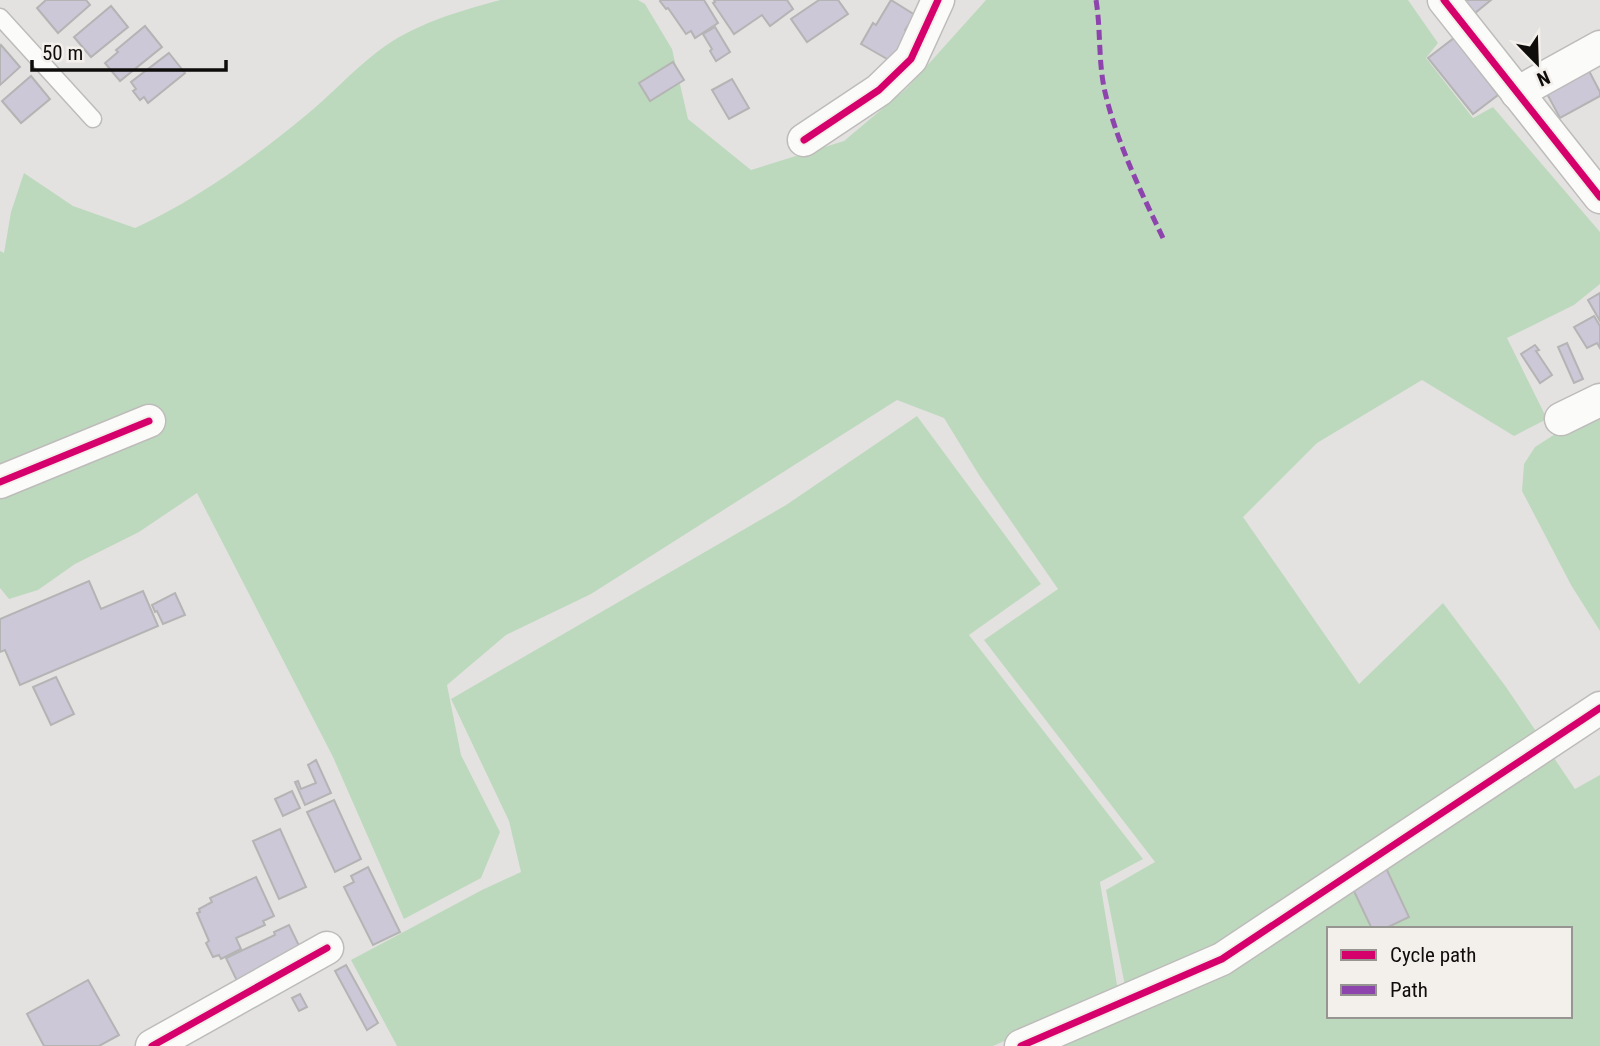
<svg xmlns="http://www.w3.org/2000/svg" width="1600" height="1046" viewBox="0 0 1600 1046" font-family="'Roboto Condensed',sans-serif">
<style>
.green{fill:#bdd9bd;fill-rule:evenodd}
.building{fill:#ccc8d8;stroke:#b5b4b4;stroke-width:2}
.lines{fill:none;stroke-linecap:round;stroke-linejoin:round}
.lane-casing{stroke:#bebcbb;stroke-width:19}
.street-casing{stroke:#bebcbb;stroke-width:35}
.lane{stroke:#fbfbfa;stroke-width:16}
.street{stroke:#fbfbfa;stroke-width:32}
.quiet{stroke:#8e44ad;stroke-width:5;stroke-dasharray:10 5;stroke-linecap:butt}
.cycleway-casing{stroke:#f3efeb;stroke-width:11}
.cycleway{stroke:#d6006c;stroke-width:7}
</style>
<rect width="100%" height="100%" fill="#e4e2e0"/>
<!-- green -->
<g class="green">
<path d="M 500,0 L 638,0 L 645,4 L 672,49 L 688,119 L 751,170 L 844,141 L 907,88 L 986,0 L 1408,0 L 1438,43 L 1426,58 L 1473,118 L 1493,107 L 1600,232 L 1600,284 L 1574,305 L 1507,338 L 1547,419 L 1514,436 L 1422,380 L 1317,443 L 1243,517 L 1359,684 L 1443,603 L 1506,687 L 1575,789 L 1600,775 L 1600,1046 L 1044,1046 L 1130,1011 L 1106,890 L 1155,862 L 984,640 L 1058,589 L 979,475 L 944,418 L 897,400 L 591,594 L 506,635 L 447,685 L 461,755 L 500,832 L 481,878 L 404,919 L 333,757 L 197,493 L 139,532 L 75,564 L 38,590 L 9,599 L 0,588 L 0,251 L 4,253 L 11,212 L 24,173 L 73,206 L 135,228 C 196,200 253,159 305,116 C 330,96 352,71 377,52 C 413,24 457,12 500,0 ZM 1329,929 L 1570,929 L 1570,1016 L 1329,1016 Z"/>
<path d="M 1600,412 L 1600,631 L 1571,585 L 1522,491 L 1524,464 L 1535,447 L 1563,429 Z"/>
<path d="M 917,416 L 1041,584 L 969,635 L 1143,859 L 1100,882 L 1118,991 L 993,1046 L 397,1046 L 351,960 L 482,890 L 521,872 L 509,821 L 451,699 L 786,505 Z"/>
</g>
<!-- building -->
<g class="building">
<path d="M 46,0 L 86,0 L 90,5 L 58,33 L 37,8 Z"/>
<path d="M 661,0 L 704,0 L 718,23 L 695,38 L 691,31 L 686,34 L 668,8 L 666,9 L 660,1 Z"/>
<path d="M 714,0 L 787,0 L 793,9 L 770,26 L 762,15 L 734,34 L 713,3 L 715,2 Z"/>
<path d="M 819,0 L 838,0 L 848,14 L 807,42 L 791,19 Z"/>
<path d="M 891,0 L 915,15 L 905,30 L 911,34 L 894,63 L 861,44 L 873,23 L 876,25 Z"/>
<path d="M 1464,0 L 1491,0 L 1475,13 Z"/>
<path d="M 111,6 L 128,27 L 91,57 L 74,37 Z"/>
<path d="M 145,26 L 162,47 L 120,81 L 105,63 L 118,52 L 116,50 Z"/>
<path d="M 715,27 L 730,52 L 716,61 L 710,51 L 712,49 L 703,34 Z"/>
<path d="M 1454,38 L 1498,95 L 1473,114 L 1428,58 Z"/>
<path d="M 1,45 L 20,67 L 0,85 L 0,47 Z"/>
<path d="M 169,53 L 185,73 L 148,103 L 144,97 L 140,100 L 133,91 L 136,89 L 131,82 Z"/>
<path d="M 673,62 L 684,80 L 650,101 L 639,83 Z"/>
<path d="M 1587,67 L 1600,92 L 1600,96 L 1560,118 L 1545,90 Z"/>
<path d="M 31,76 L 50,99 L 21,123 L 2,101 Z"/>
<path d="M 732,79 L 749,108 L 729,119 L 712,90 Z"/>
<path d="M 1600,293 L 1600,321 L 1588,300 Z"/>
<path d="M 1594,316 L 1600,326 L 1600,348 L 1597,343 L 1587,348 L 1574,327 Z"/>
<path d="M 1567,343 L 1583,379 L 1574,383 L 1558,347 Z"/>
<path d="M 1535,345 L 1539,350 L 1536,351 L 1552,375 L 1540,383 L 1521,354 Z"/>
<path d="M 89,581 L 101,609 L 143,591 L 158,626 L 20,685 L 5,650 L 0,652 L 0,619 Z"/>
<path d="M 175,593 L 185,615 L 163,624 L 157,611 L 155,612 L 152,605 Z"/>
<path d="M 56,677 L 74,714 L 51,725 L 33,687 Z"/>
<path d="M 316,760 L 331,793 L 305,805 L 295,782 L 298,781 L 301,789 L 316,783 L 308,765 Z"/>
<path d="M 292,791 L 300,808 L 283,816 L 275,799 Z"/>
<path d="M 334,800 L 361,859 L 335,872 L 307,812 Z"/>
<path d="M 280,829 L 306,887 L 279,899 L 253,841 Z"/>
<path d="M 368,867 L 400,932 L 373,945 L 344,887 L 354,882 L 351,876 Z"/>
<path d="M 1386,868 L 1409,917 L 1384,929 L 1372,929 L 1351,885 Z"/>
<path d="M 256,877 L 274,916 L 263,921 L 265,925 L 236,938 L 241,949 L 221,959 L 219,955 L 213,957 L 206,943 L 209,941 L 197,913 L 200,912 L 199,909 L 212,902 L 210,898 Z"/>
<path d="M 289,925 L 303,954 L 239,985 L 226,958 L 275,935 L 274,932 Z"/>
<path d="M 346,965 L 378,1023 L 367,1030 L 335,971 Z"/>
<path d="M 88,980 L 119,1035 L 99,1046 L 44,1046 L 27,1014 Z"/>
<path d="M 300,994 L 307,1007 L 299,1011 L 292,998 Z"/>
</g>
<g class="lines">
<defs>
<path id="lane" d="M 0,17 L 93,119"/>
<g id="street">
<path d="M 1444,0 L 1600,197"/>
<path d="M 1517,93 L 1600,47"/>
<path d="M 804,140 L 879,90 L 911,59 L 938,0"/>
<path d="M 1561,419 L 1600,400"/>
<path d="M 0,482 L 149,421"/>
<path d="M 152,1046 L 327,948"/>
<path d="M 1021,1046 L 1222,959 L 1600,708"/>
</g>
</defs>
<!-- lane casing -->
<use href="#lane" class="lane-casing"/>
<!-- street casing -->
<use href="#street" class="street-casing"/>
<!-- lane -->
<use href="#lane" class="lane"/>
<!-- street -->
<use href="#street" class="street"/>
<!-- quiet -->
<path class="quiet" d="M 1096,0 C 1101,30 1098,62 1105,92 C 1117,143 1141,192 1163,238"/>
<defs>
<g id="cycleway">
<path d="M 1444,0 L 1600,197"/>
<path d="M 804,140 L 879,90 L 911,59 L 938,0"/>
<path d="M 0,482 L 149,421"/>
<path d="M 152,1046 L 327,948"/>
<path d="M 1021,1046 L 1222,959 L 1600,708"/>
</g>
</defs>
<!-- cycleway casing -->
<use href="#cycleway" class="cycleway-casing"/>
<!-- cycleway -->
<use href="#cycleway" class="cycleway"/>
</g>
<!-- legend -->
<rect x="1327" y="927" width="245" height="91" fill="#f3efeb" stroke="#979591" stroke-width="2"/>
<rect x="1341" y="950" width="35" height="10" fill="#d6006c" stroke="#979591" stroke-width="2"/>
<text x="1390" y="962" font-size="21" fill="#0e0d0b">Cycle path</text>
<rect x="1341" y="985" width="35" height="10" fill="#8e44ad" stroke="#979591" stroke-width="2"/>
<text x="1390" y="997" font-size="21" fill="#0e0d0b">Path</text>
<!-- north arrow -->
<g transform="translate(1537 63) rotate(157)" stroke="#f3efeb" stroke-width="5" paint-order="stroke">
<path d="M0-5L12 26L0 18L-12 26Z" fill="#0e0d0b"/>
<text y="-10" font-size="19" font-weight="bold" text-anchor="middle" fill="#0e0d0b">N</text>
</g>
<!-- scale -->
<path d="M32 60v10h194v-10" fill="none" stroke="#0e0d0b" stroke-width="3.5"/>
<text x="42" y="60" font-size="21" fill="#0e0d0b" stroke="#f3efeb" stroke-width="5" paint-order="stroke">50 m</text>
</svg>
